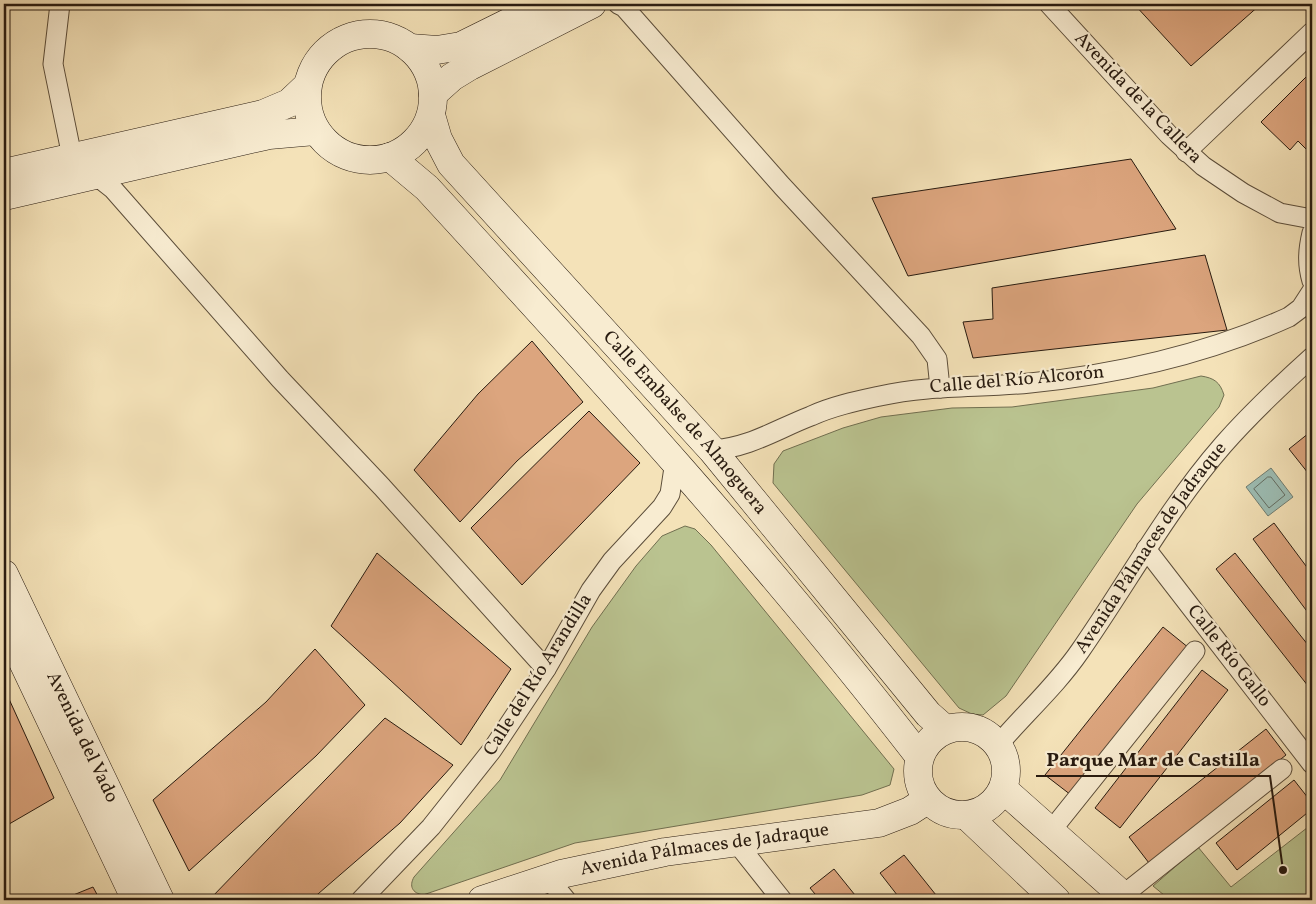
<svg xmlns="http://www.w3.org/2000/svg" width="1316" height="904" viewBox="0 0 1316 904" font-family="Vollkorn,serif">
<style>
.green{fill:#bac390;stroke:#716f50}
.water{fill:#9cbdb4;stroke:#6e7c72}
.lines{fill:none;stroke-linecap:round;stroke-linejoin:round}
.shore{stroke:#626c62;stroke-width:1}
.building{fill:#dca57e;stroke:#281b10}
.street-casing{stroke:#5b4d3a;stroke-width:21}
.secondary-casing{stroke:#281b10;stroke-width:29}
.street{stroke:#f8ecd1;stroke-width:19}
.secondary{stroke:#f8ecd1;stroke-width:28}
.labels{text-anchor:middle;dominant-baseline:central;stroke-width:4.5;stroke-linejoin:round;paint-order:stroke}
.street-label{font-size:19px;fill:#281b10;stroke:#f8ecd1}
.leader{fill:none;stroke:#281b10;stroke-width:2}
.callout-dot{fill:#281b10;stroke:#f8ecd1;stroke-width:2}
.callout-label{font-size:20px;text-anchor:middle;font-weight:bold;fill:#281b10;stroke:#f8ecd1;stroke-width:4.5;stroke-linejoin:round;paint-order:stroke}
</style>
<rect width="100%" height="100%" fill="#f4e2b8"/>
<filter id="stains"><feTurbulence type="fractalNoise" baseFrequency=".004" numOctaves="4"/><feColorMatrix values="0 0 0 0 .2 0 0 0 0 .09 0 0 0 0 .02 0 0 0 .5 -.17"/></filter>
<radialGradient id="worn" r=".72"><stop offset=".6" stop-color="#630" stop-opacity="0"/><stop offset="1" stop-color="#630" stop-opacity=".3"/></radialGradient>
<!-- green -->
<g class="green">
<path d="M 1201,376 C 1214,378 1220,382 1224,395 L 1219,407 L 1137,504 L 1006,696 L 983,715 L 972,714 L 959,708 L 773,483 L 774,464 L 783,451 L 843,428 L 881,417 L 952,408 L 1012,407 L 1153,388 Z"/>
<path d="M 685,526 L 695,529 L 711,545 L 894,769 L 890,785 L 862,795 L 575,843 L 423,895 C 412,893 409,886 414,877 L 500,780 L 592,627 L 636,566 L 662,536 Z"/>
<path d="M 1312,824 L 1312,892 L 1301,900 L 1170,900 L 1153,886 L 1198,847 L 1231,887 Z"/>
</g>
<!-- water -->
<path class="water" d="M 1271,468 L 1293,497 L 1268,516 L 1246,487 Z"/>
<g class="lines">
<!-- shore -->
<path class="shore" d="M 1268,477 L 1271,477 L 1285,495 L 1269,508 L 1254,489 Z"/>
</g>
<!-- building -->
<g class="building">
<path d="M 1134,4 L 1261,4 L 1191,66 Z"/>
<path d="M 1312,71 L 1312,155 L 1298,141 L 1290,150 L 1261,122 Z"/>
<path d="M 1131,159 L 1176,229 L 908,276 L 872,198 Z"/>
<path d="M 1205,255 L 1227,330 L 973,358 L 963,322 L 993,319 L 992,288 Z"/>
<path d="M 532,341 L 583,402 L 517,461 L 460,522 L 414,470 L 478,394 Z"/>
<path d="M 589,411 L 640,463 L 522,585 L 471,528 Z"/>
<path d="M 1309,433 L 1312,437 L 1312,478 L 1289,449 Z"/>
<path d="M 1274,523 L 1312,574 L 1312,618 L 1253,539 Z"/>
<path d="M 377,553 L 511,669 L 461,745 L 331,626 Z"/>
<path d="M 1235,553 L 1312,650 L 1312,691 L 1216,569 Z"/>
<path d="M 1163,627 L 1189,648 L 1071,795 L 1045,775 Z"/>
<path d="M 315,649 L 365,705 L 316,756 L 189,871 L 153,800 L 266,702 Z"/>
<path d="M 1202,670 L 1228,690 L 1120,828 L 1095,808 Z"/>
<path d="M 4,688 L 54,798 L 4,827 Z"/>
<path d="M 385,718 L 453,765 L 400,823 L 311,900 L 214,900 L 211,898 Z"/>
<path d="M 1266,729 L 1286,755 L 1149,863 L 1129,837 Z"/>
<path d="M 1294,780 L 1312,803 L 1312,809 L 1237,870 L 1216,843 Z"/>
<path d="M 904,855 L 940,900 L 901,900 L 880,873 Z"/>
<path d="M 834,869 L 859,900 L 820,900 L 810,888 Z"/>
<path d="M 93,887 L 100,900 L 61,900 Z"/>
</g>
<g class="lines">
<defs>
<g id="street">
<path d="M 60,4 L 53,64 L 70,147 L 68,160"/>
<path d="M 618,4 L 624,7 L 782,186 L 921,336 L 937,359 L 940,388"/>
<path d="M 1049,4 L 1169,135 L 1203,166 L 1243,193 L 1280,213 L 1312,219"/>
<path d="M 1186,152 L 1312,32"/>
<path d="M 94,174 L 113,189 L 280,379 L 382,487 L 546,669"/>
<path d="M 1312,233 C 1308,250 1307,264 1312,281"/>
<path d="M 712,450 C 749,448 777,429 811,416 C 833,406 857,401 880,396 C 929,385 980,388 1030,383 C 1120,374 1207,354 1289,317 L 1301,308 L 1312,291"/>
<path d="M 1146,549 L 1312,764"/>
<path id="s1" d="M 998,745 C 1025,713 1056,686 1080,651 C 1128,582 1168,508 1223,445 C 1251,413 1281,385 1312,357"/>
<path d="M 1050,832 L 1195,651"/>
<path d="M 736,842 L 782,900"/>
<path d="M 548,878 L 566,900"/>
<path d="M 1123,895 L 1282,769"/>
<path d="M 361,900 L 431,827 L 492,750 L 546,669 L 591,590 L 612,561 L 662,507 L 670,494 L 675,461"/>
</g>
<g id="secondary">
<circle cx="370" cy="97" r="63"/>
<path d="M 410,48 L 437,50 L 461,46 L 546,4"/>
<path d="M 433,94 L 452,77 L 470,66 L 592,4"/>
<path id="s2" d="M 431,115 L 438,139 L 451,164 L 712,450 L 928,714 L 945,729"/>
<path d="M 390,157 L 427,188 C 597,373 766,558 919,756"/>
<path d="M 4,173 L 263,114 L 289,103 L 307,86"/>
<path d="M 4,196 L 269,135 L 315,131"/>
<path id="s3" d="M 4,574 L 160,900"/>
<path d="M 4,622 L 136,900"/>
<circle cx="962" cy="771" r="44"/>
<path d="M 1003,789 L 1128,900"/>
<path d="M 967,816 L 1056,900"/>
<path id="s4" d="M 482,900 L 561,874 L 665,852 L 879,823 L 910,811 L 927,800"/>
</g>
</defs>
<!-- street casing -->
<use href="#street" class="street-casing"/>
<!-- secondary casing -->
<use href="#secondary" class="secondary-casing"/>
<!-- street -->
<use href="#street" class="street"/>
<!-- secondary -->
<use href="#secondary" class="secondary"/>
</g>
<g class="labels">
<!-- street labels -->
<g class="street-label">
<text transform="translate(1138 98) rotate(46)">Avenida de la Callera</text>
<text transform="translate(1017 380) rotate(-5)">Calle del Río Alcorón</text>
<text stroke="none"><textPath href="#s2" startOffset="402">Calle Embalse de Almoguera</textPath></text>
<text stroke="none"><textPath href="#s1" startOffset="250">Avenida Pálmaces de Jadraque</textPath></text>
<text transform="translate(1229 656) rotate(52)">Calle Río Gallo</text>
<text transform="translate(538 675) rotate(-58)">Calle del Río Arandilla</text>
<text stroke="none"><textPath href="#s3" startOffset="181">Avenida del Vado</textPath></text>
<text stroke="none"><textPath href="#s4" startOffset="229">Avenida Pálmaces de Jadraque</textPath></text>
</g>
</g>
<!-- callouts -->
<path class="leader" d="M1283 870L1270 776H1036"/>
<circle class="callout-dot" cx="1283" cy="870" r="5"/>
<g class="callout-label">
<text x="1153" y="766">Parque Mar de Castilla</text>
</g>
<!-- margin -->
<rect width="1316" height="904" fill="none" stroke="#f4e2b8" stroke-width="20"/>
<rect x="5" y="5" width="1306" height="894" fill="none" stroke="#281b10" stroke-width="2.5"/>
<rect x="10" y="10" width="1296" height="884" fill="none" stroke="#281b10"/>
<rect width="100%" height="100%" filter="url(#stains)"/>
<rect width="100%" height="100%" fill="url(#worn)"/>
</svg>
